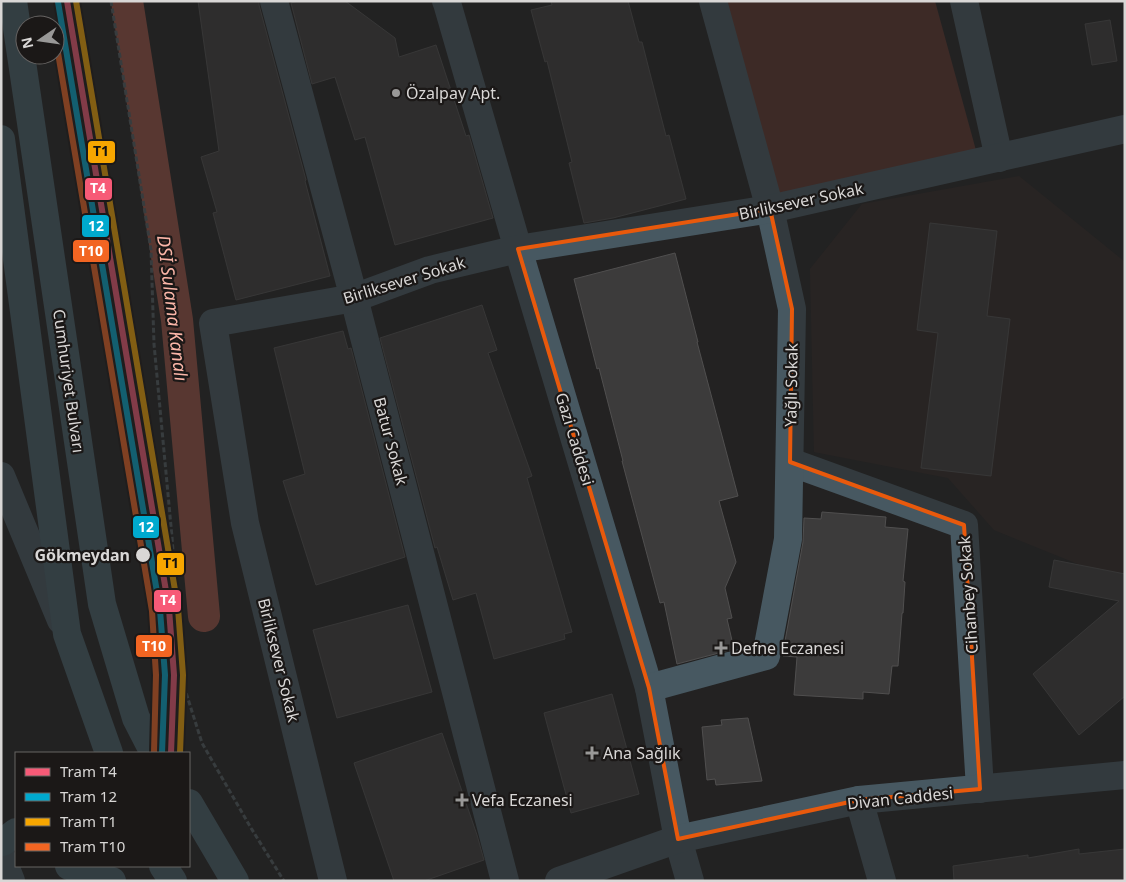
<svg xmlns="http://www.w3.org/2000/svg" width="1126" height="882" viewBox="0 0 1126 882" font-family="'Noto Sans',sans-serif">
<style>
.built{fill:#302725}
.green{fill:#5d342c}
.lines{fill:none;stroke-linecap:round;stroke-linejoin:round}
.canal{stroke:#995143;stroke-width:32}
.building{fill:#3c3b3b;stroke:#504f4f}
.path{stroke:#515b5f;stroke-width:3;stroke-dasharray:5 2.5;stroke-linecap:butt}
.minor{stroke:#475861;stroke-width:28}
.major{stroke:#475f69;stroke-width:28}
.tram-1-casing{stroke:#1b1817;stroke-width:10}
.tram-2-casing{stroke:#1b1817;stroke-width:10}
.tram-3-casing{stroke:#1b1817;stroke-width:10}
.tram-4-casing{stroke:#1b1817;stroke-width:10}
.tram-1{stroke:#f75a77;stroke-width:6}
.tram-2{stroke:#00a9ce;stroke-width:6}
.tram-3{stroke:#f7a600;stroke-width:6}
.tram-4{stroke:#f26522;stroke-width:6}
.marked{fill:none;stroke:#e8590c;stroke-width:4;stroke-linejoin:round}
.poi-dot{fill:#999897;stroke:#1b1817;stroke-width:2}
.stop-dot{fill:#d9d7d6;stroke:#1b1817;stroke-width:2}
.labels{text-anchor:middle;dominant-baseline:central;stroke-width:4.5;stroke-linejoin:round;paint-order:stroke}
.poi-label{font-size:16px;fill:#d9d7d6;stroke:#1b1817;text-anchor:start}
.street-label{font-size:16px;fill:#d9d7d6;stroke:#1b1817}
.stop-label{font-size:16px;font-weight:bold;fill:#d9d7d6;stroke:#1b1817;text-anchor:end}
.water-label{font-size:18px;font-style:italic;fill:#fbb6a8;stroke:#1b1817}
.line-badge{stroke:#1b1817;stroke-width:2}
.badge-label{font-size:14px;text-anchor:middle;font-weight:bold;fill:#fff}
.pale-badge-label{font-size:14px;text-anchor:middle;font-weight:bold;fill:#111}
</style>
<rect width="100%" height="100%" fill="#232222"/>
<!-- built -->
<path class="built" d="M 1019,176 L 1125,262 L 1125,583 L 994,530 L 948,478 L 814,452 L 810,269 L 862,204 Z"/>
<!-- green -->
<path class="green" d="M 726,1 L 935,1 L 977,154 L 780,197 Z"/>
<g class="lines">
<!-- canal -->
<path class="canal" d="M 127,1 L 177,320 L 204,616"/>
</g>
<!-- building -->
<g class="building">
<path d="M 198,1 L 259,1 L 259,5 L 306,180 L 305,181 L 330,276 L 236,300 L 213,213 L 217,212 L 201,157 L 219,151 Z"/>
<path d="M 298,1 L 345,1 L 395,38 L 399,57 L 436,45 L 466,136 L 469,135 L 493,218 L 395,245 L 365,137 L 355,140 L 335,77 L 312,84 L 291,3 Z"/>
<path d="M 551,1 L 628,1 L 639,42 L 642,42 L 666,136 L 669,135 L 686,199 L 613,218 L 584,223 L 569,163 L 572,162 L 547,61 L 545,62 L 531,10 L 552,5 Z"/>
<path d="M 1110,20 L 1117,61 L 1092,65 L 1085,24 Z"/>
<path d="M 930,223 L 997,231 L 987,316 L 1010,319 L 991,476 L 921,468 L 938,333 L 917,330 Z"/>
<path d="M 675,253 L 698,342 L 697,342 L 738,496 L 719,501 L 736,562 L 725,588 L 732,618 L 727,619 L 734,649 L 677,664 L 664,602 L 660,603 L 622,461 L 623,461 L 599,368 L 597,369 L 574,279 Z"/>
<path d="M 482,305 L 497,350 L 488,353 L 532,476 L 527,478 L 572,632 L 564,634 L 565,639 L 494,659 L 476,593 L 453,600 L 437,547 L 435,548 L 380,338 Z"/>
<path d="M 343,331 L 348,349 L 351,348 L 405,557 L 316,585 L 283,481 L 305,474 L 274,348 Z"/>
<path d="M 822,512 L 886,517 L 885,527 L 908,529 L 903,581 L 905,582 L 903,613 L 902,613 L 898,666 L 892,666 L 889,694 L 863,692 L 863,699 L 794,695 L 797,657 L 783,656 L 785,641 L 803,542 L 804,518 L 821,519 Z"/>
<path d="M 1054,560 L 1125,574 L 1125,696 L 1079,735 L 1033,674 L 1119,601 L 1049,587 Z"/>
<path d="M 408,605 L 432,692 L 337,718 L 313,630 Z"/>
<path d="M 612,694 L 639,794 L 571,813 L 544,713 Z"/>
<path d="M 748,718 L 762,781 L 716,785 L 715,779 L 707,780 L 702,727 L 722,725 L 721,720 Z"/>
<path d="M 442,733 L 477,835 L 484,860 L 424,881 L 394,881 L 354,763 Z"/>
<path d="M 1079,849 L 1079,854 L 1125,849 L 1125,881 L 954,881 L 953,866 L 1028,855 L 1028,858 Z"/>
</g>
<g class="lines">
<!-- path -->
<path class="path" d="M 111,1 L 151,250 L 154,344 L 172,537 L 182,680 L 202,743 L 251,828 L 284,881"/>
<!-- minor -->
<g class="minor">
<path d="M 274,1 L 354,298 L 505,881"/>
<path d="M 446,1 L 447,3 L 518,249 L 649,688 L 678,839 L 690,881"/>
<path d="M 964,1 L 999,158"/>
<path d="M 790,462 L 964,525 L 980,789"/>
<path d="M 1,476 L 61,620"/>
<path d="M 649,688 L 766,656 L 788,539 L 792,309 L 770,209 L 713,1"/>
<path d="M 859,800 L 882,881"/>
<path d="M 1,856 L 11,881"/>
<path d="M 333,881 L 245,523 L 213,323 L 354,298 L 430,270 L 518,249 L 770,209 L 1125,129"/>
<path d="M 559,881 L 678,839 L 859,800 L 1125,775"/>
</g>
<!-- major -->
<g class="major">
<path d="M 13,1 L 102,604 L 136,718 L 154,753"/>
<path d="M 1,139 L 67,634 L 109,753"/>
<path d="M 189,803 L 235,881"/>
<path d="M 3,842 L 16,832"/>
<path d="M 69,866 L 112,881"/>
<path d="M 163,866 L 173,881"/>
</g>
<defs>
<path id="tram-1" d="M 67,1 L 169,609 L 174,675 L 171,753"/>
<path id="tram-2" d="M 58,2 L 160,610 L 165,675 L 162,753"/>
<path id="tram-3" d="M 76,1 L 178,608 L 183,675 L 180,753"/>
<path id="tram-4" d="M 55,35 L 152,611 L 156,675 L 154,752"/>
</defs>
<!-- tram-1 casing -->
<use href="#tram-1" class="tram-1-casing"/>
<!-- tram-2 casing -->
<use href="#tram-2" class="tram-2-casing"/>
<!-- tram-3 casing -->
<use href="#tram-3" class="tram-3-casing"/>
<!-- tram-4 casing -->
<use href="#tram-4" class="tram-4-casing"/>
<!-- tram-1 -->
<use href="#tram-1" class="tram-1"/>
<!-- tram-2 -->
<use href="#tram-2" class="tram-2"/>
<!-- tram-3 -->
<use href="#tram-3" class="tram-3"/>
<!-- tram-4 -->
<use href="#tram-4" class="tram-4"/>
</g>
<!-- marked area -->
<path d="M0 0H1126V882H0ZM 770,209 L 792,309 L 790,462 L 964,525 L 980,789 L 859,800 L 678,839 L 649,688 L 518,249 Z" fill="#232222" fill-opacity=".55" fill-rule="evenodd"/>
<path class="marked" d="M 770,209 L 792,309 L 790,462 L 964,525 L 980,789 L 859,800 L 678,839 L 649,688 L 518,249 Z"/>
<!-- markers -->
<g class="poi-dot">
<circle cx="396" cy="93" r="5"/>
<path d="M718.5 640.5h5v5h5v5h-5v5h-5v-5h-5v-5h5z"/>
<path d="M589.5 745.5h5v5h5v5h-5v5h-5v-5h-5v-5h5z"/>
<path d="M459.5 792.5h5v5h5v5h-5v5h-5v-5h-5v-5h5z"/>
</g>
<circle class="stop-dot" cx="143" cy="555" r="8"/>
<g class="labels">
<!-- poi labels -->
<g class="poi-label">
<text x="406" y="93">Özalpay Apt.</text>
<text x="731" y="648">Defne Eczanesi</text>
<text x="603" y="753">Ana Sağlık</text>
<text x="472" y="800">Vefa Eczanesi</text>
</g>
<!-- street labels -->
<g class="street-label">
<text transform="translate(801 201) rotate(-12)">Birliksever Sokak</text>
<text transform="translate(404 280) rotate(-17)">Birliksever Sokak</text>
<text transform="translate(69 381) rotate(82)">Cumhuriyet Bulvarı</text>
<text transform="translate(791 385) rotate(-89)">Yağlı Sokak</text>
<text transform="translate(575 439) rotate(73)">Gazi Caddesi</text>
<text transform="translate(391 441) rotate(75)">Batur Sokak</text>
<text transform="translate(968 595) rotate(-94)">Cihanbey Sokak</text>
<text transform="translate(279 660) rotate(76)">Birliksever Sokak</text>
<text transform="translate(900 798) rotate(-6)">Divan Caddesi</text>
</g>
<!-- stop labels -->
<g class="stop-label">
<text x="130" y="555">Gökmeydan</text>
</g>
<!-- water labels -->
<g class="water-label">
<text transform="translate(173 308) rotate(83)">DSİ Sulama Kanalı</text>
</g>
</g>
<g class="line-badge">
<rect x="87" y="140" width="29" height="24" rx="5" fill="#f7a600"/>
<rect x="84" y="177" width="29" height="24" rx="5" fill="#f75a77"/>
<rect x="81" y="214" width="29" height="24" rx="5" fill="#00a9ce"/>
<rect x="72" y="239" width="38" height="24" rx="5" fill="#f26522"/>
<rect x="132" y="515" width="28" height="24" rx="5" fill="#00a9ce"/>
<rect x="156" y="552" width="29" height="24" rx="5" fill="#f7a600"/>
<rect x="153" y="589" width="29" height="24" rx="5" fill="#f75a77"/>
<rect x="135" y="634" width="38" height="24" rx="5" fill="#f26522"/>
</g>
<g class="badge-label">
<text x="98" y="193">T4</text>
<text x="96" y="231">12</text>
<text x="91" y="256">T10</text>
<text x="146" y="532">12</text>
<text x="168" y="605">T4</text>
<text x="154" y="651">T10</text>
</g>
<g class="pale-badge-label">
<text x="101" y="156">T1</text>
<text x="171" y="568">T1</text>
</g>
<!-- border -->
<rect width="1126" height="882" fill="none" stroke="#d9d7d6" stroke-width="5"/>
<!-- legend -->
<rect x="15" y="752" width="175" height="115" fill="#1b1817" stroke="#676463"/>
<rect x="25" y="768" width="25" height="8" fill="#f75a77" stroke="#676463"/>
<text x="60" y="777" font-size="15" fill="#d9d7d6">Tram T4</text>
<rect x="25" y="793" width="25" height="8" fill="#00a9ce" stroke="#676463"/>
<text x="60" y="802" font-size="15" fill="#d9d7d6">Tram 12</text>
<rect x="25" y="818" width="25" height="8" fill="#f7a600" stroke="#676463"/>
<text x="60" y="827" font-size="15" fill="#d9d7d6">Tram T1</text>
<rect x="25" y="843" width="25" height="8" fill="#f26522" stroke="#676463"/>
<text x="60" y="852" font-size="15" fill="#d9d7d6">Tram T10</text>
<!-- north arrow -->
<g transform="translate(40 40) rotate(257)"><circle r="24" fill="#1b1817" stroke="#676463"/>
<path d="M0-4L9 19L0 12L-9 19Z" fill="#999897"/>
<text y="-8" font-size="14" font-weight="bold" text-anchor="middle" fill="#d9d7d6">N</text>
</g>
</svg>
